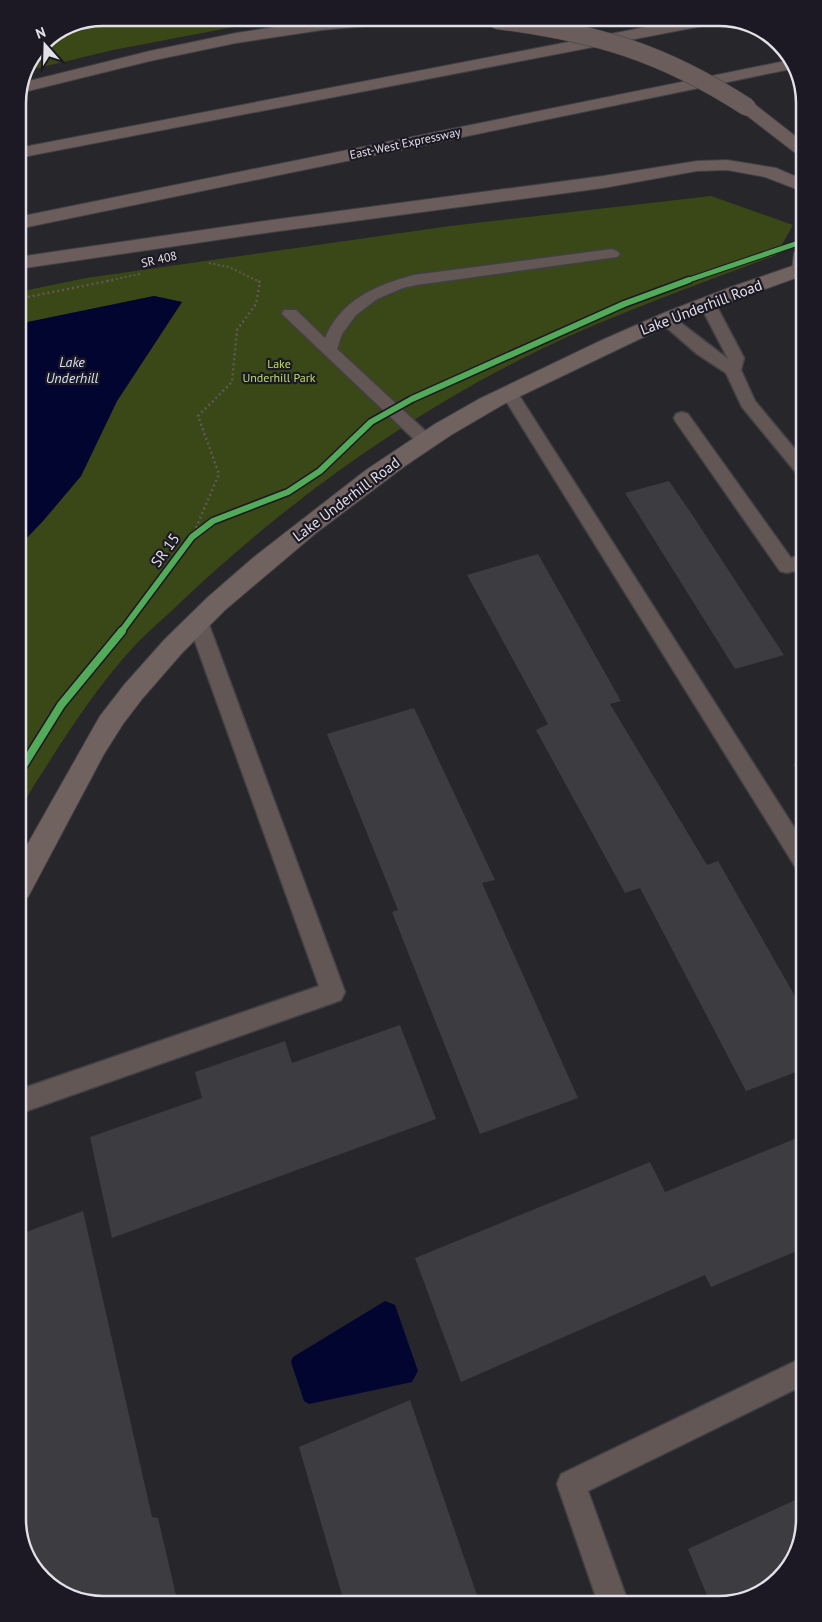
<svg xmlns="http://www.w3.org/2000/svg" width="822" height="1622" viewBox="0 0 822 1622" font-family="'PT Sans',sans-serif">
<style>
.green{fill:#3a4716}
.water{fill:#030531}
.building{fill:#3d3d41}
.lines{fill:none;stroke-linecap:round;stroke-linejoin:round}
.lane-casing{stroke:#414145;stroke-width:3}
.secondary-casing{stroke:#414145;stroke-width:2}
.highway-casing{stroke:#414145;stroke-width:2}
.path-far1{stroke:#605858;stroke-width:2;stroke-dasharray:2 2.5;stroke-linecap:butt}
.path{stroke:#605858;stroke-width:2.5;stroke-dasharray:2 3;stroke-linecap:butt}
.lane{fill:#625755;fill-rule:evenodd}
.secondary{fill:#70625f;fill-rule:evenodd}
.highway{fill:#6a5d5b;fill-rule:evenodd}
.highway-bridge-casing{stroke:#414145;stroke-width:19;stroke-linecap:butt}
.highway-bridge{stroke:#6a5d5b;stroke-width:18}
.cycleway-far2-casing{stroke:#1c1924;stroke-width:7}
.cycleway-far1-casing{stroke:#1c1924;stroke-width:9}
.cycleway-casing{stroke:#1c1924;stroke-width:11}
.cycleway-far2{stroke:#51ab58;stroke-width:5}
.cycleway-far1{stroke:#51ab58;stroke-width:6}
.cycleway{stroke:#51ab58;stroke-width:8}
.labels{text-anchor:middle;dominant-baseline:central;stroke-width:4.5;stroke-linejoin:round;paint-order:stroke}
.far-street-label{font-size:12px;fill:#e2e0e8;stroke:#1c1924}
.far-park-label{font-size:12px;fill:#bdde69;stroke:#1c1924}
.far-water-label{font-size:14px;font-style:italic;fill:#d6e1f5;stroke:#1c1924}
.street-label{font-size:15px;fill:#e2e0e8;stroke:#1c1924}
.rim{fill:none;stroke:#e2e0e8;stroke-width:2.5}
</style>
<rect width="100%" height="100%" fill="#26262b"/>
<!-- green -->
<g class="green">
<path d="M 260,22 L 113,50 L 30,70 C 45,39 47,34 82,24 Z"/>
<path d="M 711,196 L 793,225 L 776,255 C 705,282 634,307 565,338 C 427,401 294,495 184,599 C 169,614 153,627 138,642 C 90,693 55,753 18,811 L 18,547 L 43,521 L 81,476 L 117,401 L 182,302 L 154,296 L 18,324 L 18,292 L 86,278 L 450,226 Z"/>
</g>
<!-- water -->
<g class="water">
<path d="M 154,296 L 182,302 L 117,401 L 81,476 L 43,521 L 18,547 L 18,324 Z"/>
<path d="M 385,1301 L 395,1305 L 418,1371 L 412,1382 L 309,1404 L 304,1401 L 291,1362 L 293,1357 Z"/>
</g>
<!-- building -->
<g class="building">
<path d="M 669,481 L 691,513 L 784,655 L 735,669 L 625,493 Z"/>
<path d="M 538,554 L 621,701 L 610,704 L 707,865 L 718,861 L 804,1012 L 804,1069 L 746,1091 L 640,888 L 625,893 L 536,730 L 548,724 L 467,575 Z"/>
<path d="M 414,708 L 495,880 L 482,883 L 578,1098 L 480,1134 L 392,912 L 398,910 L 327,734 Z"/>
<path d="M 804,760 L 804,781 L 793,764 Z"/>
<path d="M 400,1025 L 436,1119 L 112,1238 L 90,1137 L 202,1098 L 195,1072 L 285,1041 L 292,1063 Z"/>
<path d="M 804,1135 L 804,1248 L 711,1287 L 705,1275 L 461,1382 L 415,1258 L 650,1162 L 665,1192 Z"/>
<path d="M 83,1211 L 152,1517 L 158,1518 L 178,1604 L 98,1604 L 51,1587 L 39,1571 L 38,1565 L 35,1566 L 24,1551 L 18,1519 L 18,1235 Z"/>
<path d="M 410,1400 L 479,1601 L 344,1602 L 299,1447 Z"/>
<path d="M 804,1496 L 804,1519 L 790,1567 L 751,1598 L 708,1598 L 688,1549 Z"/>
</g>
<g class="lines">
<defs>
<g id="lane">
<path d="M 612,249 L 617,251 L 620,254 L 617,257 L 416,285 L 403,288 L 377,299 L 356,315 L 342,334 L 337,349 L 432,437 L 435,441 L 432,445 L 426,447 L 420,445 L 282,314 L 284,310 L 296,310 L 325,338 C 341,300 376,285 414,275 Z"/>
<path d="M 707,298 L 713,300 L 715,303 L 744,358 L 741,370 L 755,401 L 804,460 L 804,477 L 798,475 L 742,407 L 726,373 L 697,354 L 658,320 L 660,316 L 672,316 L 728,359 L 699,303 L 701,300 Z"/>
<path d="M 509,387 L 515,389 L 804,843 L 804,870 L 796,868 L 501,393 L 503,389 Z"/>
<path d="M 682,412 L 688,414 L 791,558 L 804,554 L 804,568 L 787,573 L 780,571 L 676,422 L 674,418 L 676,414 Z"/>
<path d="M 198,615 L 205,617 L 208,622 L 345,992 L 341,1000 L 333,1003 L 18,1114 L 18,1090 L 319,986 L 188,622 L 191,617 Z"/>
<path d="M 804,1357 L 804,1385 L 588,1491 L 627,1599 L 597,1600 L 557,1484 L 561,1474 Z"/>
</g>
<path id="secondary" d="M 804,262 L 804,275 L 713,308 L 648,335 L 504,404 L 451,435 L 405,466 L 316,533 L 225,610 L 182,653 L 142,699 L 123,724 L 104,754 L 28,897 L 18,901 L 18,861 L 100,716 L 124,685 L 165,639 L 208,597 L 254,557 L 366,470 L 435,424 L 479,399 L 602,340 L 666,312 L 731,287 Z"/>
<g id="highway">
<path d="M 693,18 L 726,18 L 724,21 L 718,23 L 18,158 L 18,148 Z"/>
<path d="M 374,21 L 372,24 L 366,26 L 322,30 L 236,43 L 150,61 L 20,93 L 25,82 L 150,51 L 236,33 L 308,22 Z"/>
<path d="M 790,60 L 796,68 L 18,229 L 18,217 Z"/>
<path d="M 747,102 L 753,103 L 804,143 L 804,156 L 798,155 L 741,111 L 738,107 L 741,103 Z"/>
<path d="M 727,160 L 776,168 L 804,180 L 804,192 L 765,177 L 727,170 L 697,171 L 603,188 L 272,232 L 18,269 L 18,257 L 272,220 L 603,176 L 697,161 Z"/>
<path d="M 804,247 L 804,274 L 795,273 L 792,269 L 794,253 L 797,249 Z"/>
</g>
</defs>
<!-- lane casing -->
<use href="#lane" class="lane-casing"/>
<!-- secondary casing -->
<use href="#secondary" class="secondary-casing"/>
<!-- highway casing -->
<use href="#highway" class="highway-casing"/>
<!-- path-far1 -->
<g class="path-far1">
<path d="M 209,263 L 229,267 L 258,281"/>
<path d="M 107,281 L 140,274"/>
</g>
<!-- path -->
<g class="path">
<path d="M 18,299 L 113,280"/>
<path d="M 192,537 L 219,474 L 198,416 L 232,382 L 237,330 L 256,304 L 260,282 L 255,280"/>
</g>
<!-- lane -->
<use href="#lane" class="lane"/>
<!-- secondary -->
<use href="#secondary" class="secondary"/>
<!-- highway -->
<use href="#highway" class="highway"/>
<defs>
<path id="highway-bridge" d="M 497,20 C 596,33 662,52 747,107"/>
</defs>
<!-- highway-bridge casing -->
<use href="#highway-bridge" class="highway-bridge-casing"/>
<!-- highway-bridge -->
<use href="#highway-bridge" class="highway-bridge"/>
<defs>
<path id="cycleway-far2" d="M 686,281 L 804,241"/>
<path id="cycleway-far1" d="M 121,632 L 192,537 L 213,521 L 288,492 L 320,471 L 371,422 L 412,399 L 624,304 L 689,280"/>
<path id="cycleway" d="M 18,774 L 61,705 L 122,631"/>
</defs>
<!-- cycleway-far2 casing -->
<use href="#cycleway-far2" class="cycleway-far2-casing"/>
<!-- cycleway-far1 casing -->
<use href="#cycleway-far1" class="cycleway-far1-casing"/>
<!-- cycleway casing -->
<use href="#cycleway" class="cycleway-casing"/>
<!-- cycleway-far2 -->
<use href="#cycleway-far2" class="cycleway-far2"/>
<!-- cycleway-far1 -->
<use href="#cycleway-far1" class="cycleway-far1"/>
<!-- cycleway -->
<use href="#cycleway" class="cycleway"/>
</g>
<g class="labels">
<!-- far-street labels -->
<g class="far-street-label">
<text transform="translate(405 143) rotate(-12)">East-West Expressway</text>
<text transform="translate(159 259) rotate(-13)">SR 408</text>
</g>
<!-- far-park labels -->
<g class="far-park-label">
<text x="279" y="363">Lake<tspan x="279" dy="14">Underhill Park</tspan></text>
</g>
<!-- far-water labels -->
<g class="far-water-label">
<text x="72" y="362">Lake<tspan x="72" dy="16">Underhill</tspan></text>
</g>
<!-- street labels -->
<g class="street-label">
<text transform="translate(701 307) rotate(-21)">Lake Underhill Road</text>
<text transform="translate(346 499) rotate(-37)">Lake Underhill Road</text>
<text transform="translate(165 550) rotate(-54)">SR 15</text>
</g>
</g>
<!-- crop -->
<path d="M0 0H822V1622H0ZM103 26H719A77 77 0 0 1 796 103V1519A77 77 0 0 1 719 1596H103A77 77 0 0 1 26 1519V103A77 77 0 0 1 103 26Z" fill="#1c1924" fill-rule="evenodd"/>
<path class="rim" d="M103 26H719A77 77 0 0 1 796 103V1519A77 77 0 0 1 719 1596H103A77 77 0 0 1 26 1519V103A77 77 0 0 1 103 26Z"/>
<!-- north arrow -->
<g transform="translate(45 45) rotate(340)" stroke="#1c1924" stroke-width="4" paint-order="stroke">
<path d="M0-4L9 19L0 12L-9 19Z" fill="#e2e0e8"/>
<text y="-8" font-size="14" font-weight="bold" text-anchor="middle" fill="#e2e0e8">N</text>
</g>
</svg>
